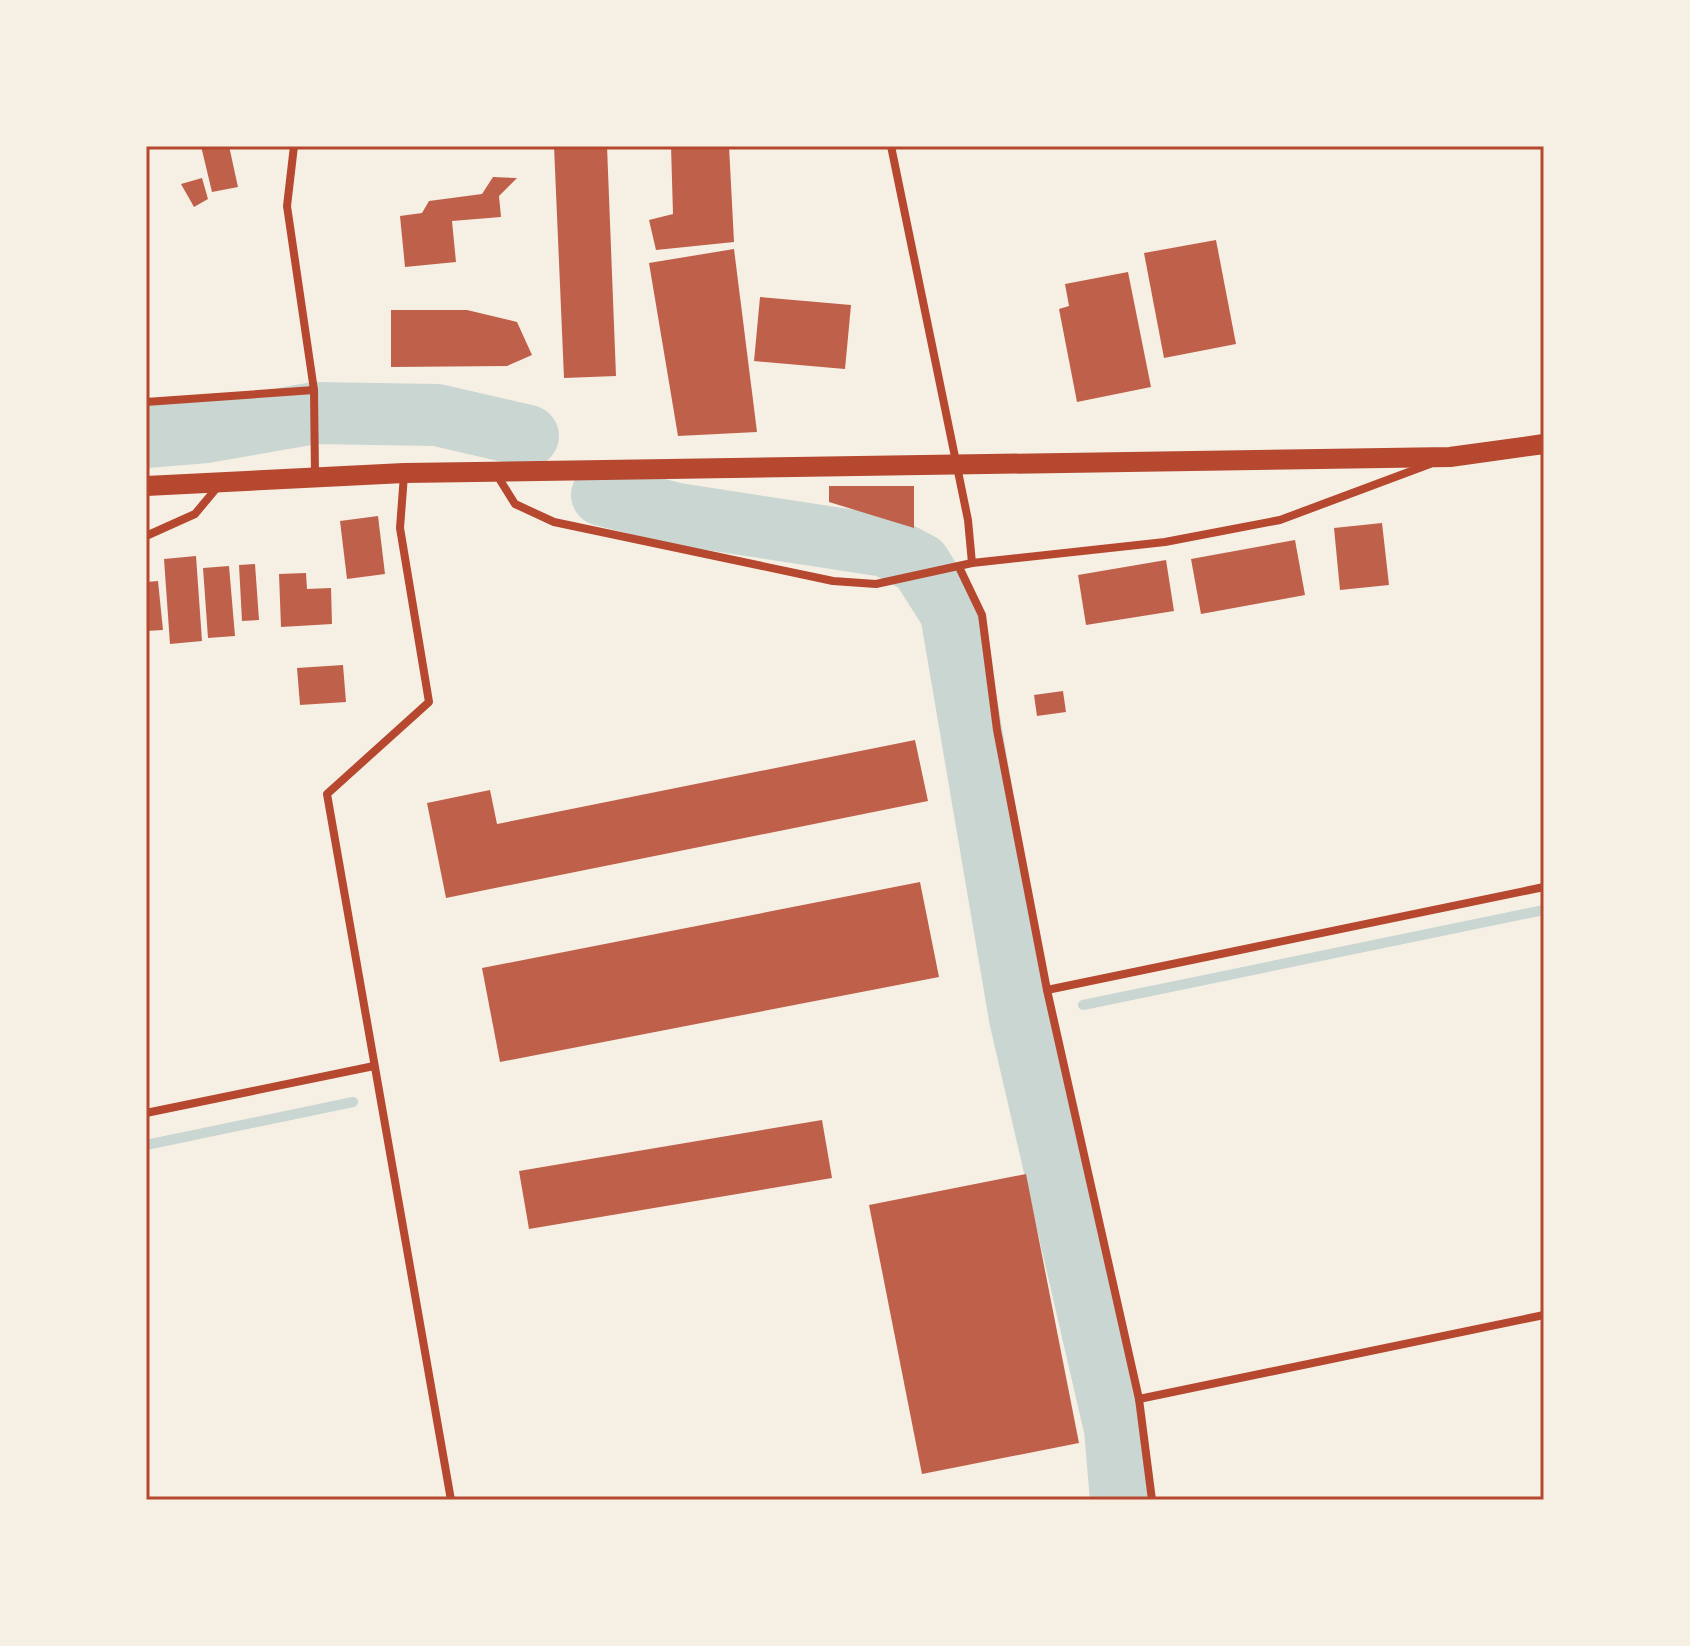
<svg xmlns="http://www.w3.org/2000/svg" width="1690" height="1646" viewBox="0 0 1690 1646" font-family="Merriweather,serif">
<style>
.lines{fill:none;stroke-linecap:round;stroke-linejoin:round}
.stream{stroke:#c9d6d2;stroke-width:10}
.river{stroke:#c9d6d2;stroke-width:62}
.building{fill:#bf614a}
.minor{stroke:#b5482f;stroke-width:8}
.primary{stroke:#b5482f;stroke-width:20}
.neatline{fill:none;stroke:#b5482f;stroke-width:3}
</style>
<rect width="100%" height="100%" fill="#f6efe4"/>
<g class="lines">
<!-- stream -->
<g class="stream">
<path d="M 1083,1005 L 1544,910"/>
<path d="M 146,1145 L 353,1102"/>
</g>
<!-- river -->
<g class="river">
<path d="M 146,437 L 206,432 L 315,413 L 437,415 L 528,436"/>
<path d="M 602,495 L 677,514 L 886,546 L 920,564 L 951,613 L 1020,1018 L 1115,1429 L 1121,1500"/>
</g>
</g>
<!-- building -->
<g class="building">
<path d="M 201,146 L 229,146 L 238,187 L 212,192 Z"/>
<path d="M 554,146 L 607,146 L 616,376 L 564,378 Z"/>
<path d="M 671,146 L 729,146 L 734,242 L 656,250 L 649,220 L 673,214 Z"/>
<path d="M 493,177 L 517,178 L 499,196 L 501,217 L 452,221 L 456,262 L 405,267 L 400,216 L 422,213 L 429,201 L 482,194 Z"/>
<path d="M 202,178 L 208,199 L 194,207 L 181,184 Z"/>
<path d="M 1216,240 L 1236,344 L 1164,358 L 1144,253 Z"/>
<path d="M 734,249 L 757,432 L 678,436 L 649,263 Z"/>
<path d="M 1128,272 L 1151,387 L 1077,402 L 1059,309 L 1069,306 L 1065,284 Z"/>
<path d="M 760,297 L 851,305 L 845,369 L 754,361 Z"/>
<path d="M 391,310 L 467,310 L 517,322 L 532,355 L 507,366 L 391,367 Z"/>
<path d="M 829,486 L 914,486 L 914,528 L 829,502 Z"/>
<path d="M 378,516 L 385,574 L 347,579 L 340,521 Z"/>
<path d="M 1382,523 L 1389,585 L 1340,590 L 1334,528 Z"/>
<path d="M 1295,540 L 1305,595 L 1201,614 L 1191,559 Z"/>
<path d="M 196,556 L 202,641 L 170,644 L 164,559 Z"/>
<path d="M 1166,560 L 1174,611 L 1086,625 L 1078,575 Z"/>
<path d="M 255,564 L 259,620 L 242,621 L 239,565 Z"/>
<path d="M 229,566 L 235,636 L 208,638 L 203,568 Z"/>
<path d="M 306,573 L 307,589 L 331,588 L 332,624 L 281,627 L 279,574 Z"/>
<path d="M 158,581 L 163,630 L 146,631 L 146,582 Z"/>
<path d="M 343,665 L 346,702 L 300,705 L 297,668 Z"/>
<path d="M 1063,691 L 1066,712 L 1037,716 L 1034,695 Z"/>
<path d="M 915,740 L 928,801 L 446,898 L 427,803 L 490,790 L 497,824 Z"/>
<path d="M 920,882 L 939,977 L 500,1062 L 482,968 Z"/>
<path d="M 822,1120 L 832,1178 L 529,1229 L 519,1171 Z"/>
<path d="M 1026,1174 L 1079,1443 L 922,1474 L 869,1205 Z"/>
</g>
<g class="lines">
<!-- minor -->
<g class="minor">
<path d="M 294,146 L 287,206 L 314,390 L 315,476"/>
<path d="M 891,146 L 968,520 L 972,563"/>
<path d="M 146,402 L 314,390"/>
<path d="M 495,472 L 515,504 L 554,522 L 833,581 L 876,584 L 972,563 L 1165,542 L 1280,520 L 1430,464"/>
<path d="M 404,475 L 400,528 L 429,702 L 327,794 L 451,1500"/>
<path d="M 146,536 L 195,514 L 220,484"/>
<path d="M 959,567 L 982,615 L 997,730 L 1047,990 L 1139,1399 L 1152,1500"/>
<path d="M 1047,990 L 1544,887"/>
<path d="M 146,1113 L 374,1066"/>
<path d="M 1139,1399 L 1544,1315"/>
</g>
<!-- primary -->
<path class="primary" d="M 146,486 L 404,473 L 1450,457 L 1544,444"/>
</g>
<!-- border -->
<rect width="1690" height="1646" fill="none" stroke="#f6efe4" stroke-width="296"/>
<rect x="148" y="148" width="1394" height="1350" class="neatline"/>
</svg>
